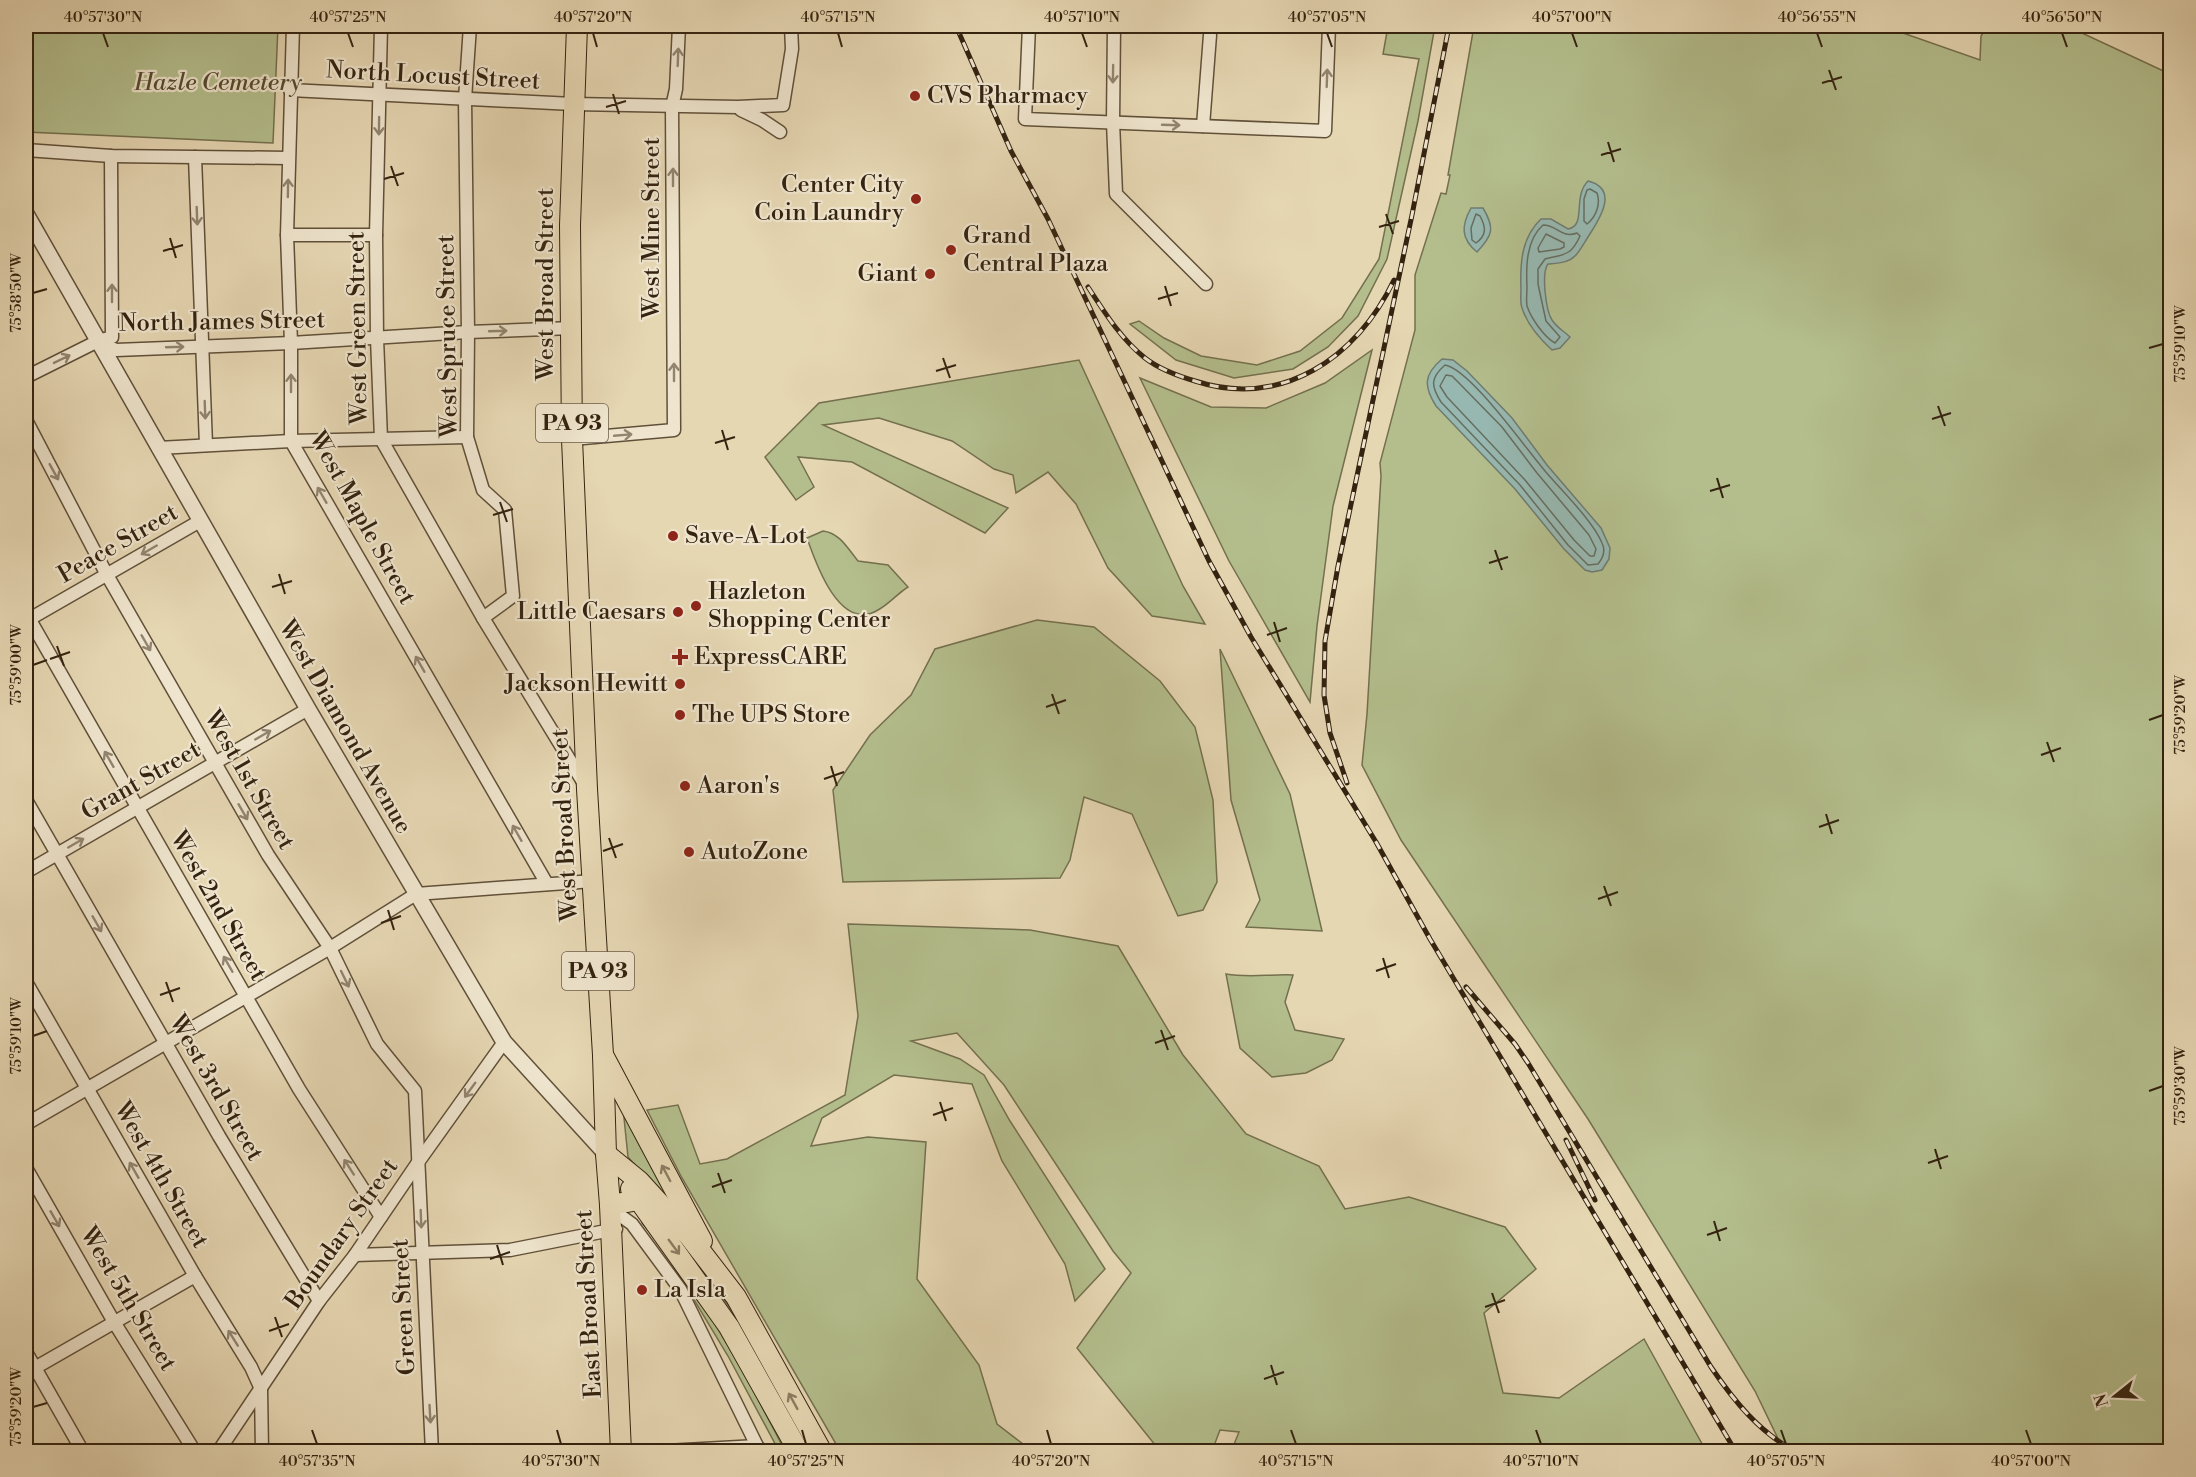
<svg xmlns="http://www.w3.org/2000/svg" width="2196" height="1477" viewBox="0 0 2196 1477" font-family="'Libre Bodoni',serif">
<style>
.green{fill:#b4be8d;stroke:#74704e;stroke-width:1.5}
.water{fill:#97b8b1;stroke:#6f7c71;stroke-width:1.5}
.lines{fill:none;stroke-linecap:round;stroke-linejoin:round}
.shore{stroke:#666e60;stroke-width:1.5}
.minor-casing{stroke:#605039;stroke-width:15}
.tertiary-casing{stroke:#605039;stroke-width:18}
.primary-casing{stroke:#342310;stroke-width:22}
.trunk-casing{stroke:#342310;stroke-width:22}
.minor{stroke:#efe5ce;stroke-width:12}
.tertiary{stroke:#efe5ce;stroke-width:15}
.primary{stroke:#e6d7b3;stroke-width:20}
.trunk{stroke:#e6d7b3;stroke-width:20}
.rail-casing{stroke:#342310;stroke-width:5}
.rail{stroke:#efe5ce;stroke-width:3;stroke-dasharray:9;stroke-linecap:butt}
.oneway{stroke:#92846f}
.oneway2{stroke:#8d7d62}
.ticks{fill:none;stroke:#342310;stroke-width:2}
.poi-dot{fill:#8f2418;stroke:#efe5ce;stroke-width:2}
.labels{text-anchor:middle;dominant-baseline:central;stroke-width:4.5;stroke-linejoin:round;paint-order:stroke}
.shield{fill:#efe5ce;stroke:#6c5d49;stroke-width:1.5}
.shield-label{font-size:22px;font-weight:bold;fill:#342310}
.street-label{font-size:24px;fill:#342310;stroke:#efe5ce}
.park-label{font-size:24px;font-style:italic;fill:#544a2f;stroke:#efe5ce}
.poi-label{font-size:24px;fill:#342310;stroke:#efe5ce;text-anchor:start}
.neatline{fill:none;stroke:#342310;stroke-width:2}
.ticks-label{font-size:15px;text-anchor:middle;fill:#342310}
</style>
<rect width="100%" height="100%" fill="#e6d7b3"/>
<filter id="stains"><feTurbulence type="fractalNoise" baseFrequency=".00333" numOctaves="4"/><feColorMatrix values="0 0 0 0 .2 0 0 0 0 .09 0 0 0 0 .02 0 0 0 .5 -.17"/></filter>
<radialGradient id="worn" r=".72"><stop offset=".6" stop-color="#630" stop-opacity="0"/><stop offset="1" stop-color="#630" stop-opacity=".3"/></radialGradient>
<!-- green -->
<g class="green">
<path d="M 26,26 L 278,26 L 273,143 L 26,132 Z"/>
<path d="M 1388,26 L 1435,26 L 1418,121 L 1387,259 L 1358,316 L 1328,347 L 1293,369 L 1234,378 L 1176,360 L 1130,324 L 1139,321 L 1164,338 L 1201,356 L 1257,365 L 1300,351 L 1342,318 L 1379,259 L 1419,59 L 1383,54 Z"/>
<path d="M 1474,26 L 1883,26 L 1980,60 L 1981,36 L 1987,26 L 2067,26 L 2170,74 L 2170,1451 L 1784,1451 L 1755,1391 L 1588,1119 L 1401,840 L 1362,765 L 1367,714 L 1381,476 L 1380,463 L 1415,330 L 1415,275 L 1441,193 L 1446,194 L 1450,175 L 1448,175 Z"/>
<path d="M 1372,350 L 1333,506 L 1317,626 L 1310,702 L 1229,561 L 1140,378 L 1211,407 L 1266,408 L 1325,383 Z"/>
<path d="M 1079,360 L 1183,586 L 1205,624 L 1152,616 L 1108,568 L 1076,504 L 1048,472 L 1016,493 L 1013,475 L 994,469 L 952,441 L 879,418 L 823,425 L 1008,508 L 985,533 L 852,462 L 798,457 L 814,487 L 796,500 L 765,457 L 819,403 Z"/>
<path d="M 823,531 C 840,533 848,549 858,561 L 888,565 L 908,587 C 897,594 889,604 878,610 C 840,633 816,564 807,538 Z"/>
<path d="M 1037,620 L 1094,627 L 1160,681 L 1195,727 L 1213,800 L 1217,882 L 1203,910 L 1178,916 L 1132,814 L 1084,797 L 1070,860 L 1060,878 L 843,882 L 833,790 L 870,735 L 911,695 L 935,649 Z"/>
<path d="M 1220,649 L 1290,794 L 1322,931 L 1246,927 L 1260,900 L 1231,800 Z"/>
<path d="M 848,924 L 1030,930 L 1118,946 L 1183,1055 L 1246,1134 L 1319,1166 L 1345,1209 L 1409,1197 L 1505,1227 L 1536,1269 L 1484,1313 L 1503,1393 L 1559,1398 L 1644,1339 L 1706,1451 L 1231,1452 L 1239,1432 L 1220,1430 L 1212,1451 L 1160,1451 L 1077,1348 L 1131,1273 L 1113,1251 L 1004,1085 L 957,1033 L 911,1041 L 960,1059 L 984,1075 L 1010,1121 L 1105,1269 L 1075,1301 L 1065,1264 L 1002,1161 L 972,1084 L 894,1075 L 822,1118 L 811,1146 L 868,1137 L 926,1142 L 917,1279 L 979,1365 L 997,1424 L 1032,1451 L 840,1451 L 682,1178 L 647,1110 L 678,1105 L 700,1164 L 727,1159 L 845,1095 L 858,1016 Z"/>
<path d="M 1226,974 C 1248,978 1270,974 1293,975 L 1285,1002 L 1295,1030 L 1344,1039 L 1332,1060 L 1306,1073 L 1272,1077 L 1240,1048 Z"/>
<path d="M 623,1108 L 682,1218 L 628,1157 Z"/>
<path d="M 645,1219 L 689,1280 L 747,1378 L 785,1451 L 779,1451 L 728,1356 L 664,1250 L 642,1223 Z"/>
<path d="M 673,1233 L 683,1240 L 732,1311 L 814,1451 L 809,1451 L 757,1359 Z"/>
</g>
<!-- water -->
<g class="water">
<path d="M 1588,181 C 1620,189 1599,220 1588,237 C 1584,243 1580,251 1575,256 C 1568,263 1558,263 1548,264 C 1541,273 1546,311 1552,320 C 1557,328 1564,331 1570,337 L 1560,348 L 1552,350 C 1540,339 1527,324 1522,308 C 1520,303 1521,295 1521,289 C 1520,264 1521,238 1541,219 L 1551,219 L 1568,229 C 1587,226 1572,197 1588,181 Z"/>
<path d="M 1471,208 L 1483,208 C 1495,228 1493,235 1477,252 C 1461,239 1461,226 1471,208 Z"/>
<path d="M 1442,359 L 1453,360 L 1467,371 L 1512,418 L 1547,465 L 1601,528 L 1610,548 L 1609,559 L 1602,570 L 1592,572 L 1585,570 L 1564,549 L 1515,489 L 1436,406 C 1424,387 1423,375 1442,359 Z"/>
</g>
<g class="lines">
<!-- shore -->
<g class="shore">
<path d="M 1590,189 L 1597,193 C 1601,204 1596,217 1587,224 L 1584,221 L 1584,199 L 1587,190 Z"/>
<path d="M 1476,214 L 1480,216 C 1486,227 1487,235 1476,243 L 1472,240 L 1471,228 Z"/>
<path d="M 1543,225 C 1558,225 1561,239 1577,233 L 1580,236 C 1571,256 1565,254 1545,259 L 1538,269 L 1538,284 L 1546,321 L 1560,337 L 1555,343 C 1544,337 1531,318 1527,306 C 1526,301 1527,293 1527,287 C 1526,267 1526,240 1543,225 Z"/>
<path d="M 1546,234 L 1564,243 L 1564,247 L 1560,249 L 1539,252 L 1538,248 Z"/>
<path d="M 1445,365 C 1470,369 1526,449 1545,471 C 1561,490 1593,521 1602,543 C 1606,551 1603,558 1598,564 L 1588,565 L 1568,545 L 1520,485 L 1441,402 C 1431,386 1430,378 1445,365 Z"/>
<path d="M 1446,375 L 1452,376 L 1458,382 L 1502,427 L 1537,473 L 1589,535 L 1596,549 L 1594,556 L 1590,556 L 1574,540 L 1525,480 L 1447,397 L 1440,386 Z"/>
</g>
<defs>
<g id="minor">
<path d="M 293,26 L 287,235 L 291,343 L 291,441 L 547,884"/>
<path d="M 381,26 L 376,235 L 377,338 L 381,439 L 483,618 L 585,785"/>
<path d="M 470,26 L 465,99 L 468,332 L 467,437 L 483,490 L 505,510 L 513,596 L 483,618"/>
<path d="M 1029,26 L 1025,119 L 1325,131 L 1329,26"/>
<path d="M 1114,26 L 1113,122 L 1116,194 L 1206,284"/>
<path d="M 290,90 L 573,104 L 738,107 L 783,105 L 792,49 L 791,26"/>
<path d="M 741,110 L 762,120 L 780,132"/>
<path d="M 1203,126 L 1210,35"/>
<path d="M 26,150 L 111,156 L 288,158"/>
<path d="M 195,157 L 206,445"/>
<path d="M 287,235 L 376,235"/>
<path d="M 98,341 L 116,350 L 291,343 L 468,332 L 572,328"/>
<path d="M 26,377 L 98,341 L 112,337 L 111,156"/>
<path d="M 26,420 L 107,575 L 268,855 L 330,948 L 377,1044 L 415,1091 L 432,1452"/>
<path d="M 572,439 L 674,430 L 672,107 L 676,89 L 679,26"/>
<path d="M 158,448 L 291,441 L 467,437"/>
<path d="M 26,613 L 299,1089 L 381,1217"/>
<path d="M 26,621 L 200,521"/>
<path d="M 26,800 L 219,1136 L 319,1301"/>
<path d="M 26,872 L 308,709"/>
<path d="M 26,982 L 195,1276 L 251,1367 L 261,1389 L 262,1452"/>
<path d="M 26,1124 L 330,948 L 416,894 L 593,881"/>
<path d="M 26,1168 L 114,1322 L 195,1452"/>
<path d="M 610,1208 L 632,1224 L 680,1289 L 760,1452"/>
<path d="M 355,1255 L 510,1250 L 616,1229"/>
<path d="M 26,1352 L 83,1452"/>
<path d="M 26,1373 L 195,1276"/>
<path d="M 218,1452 L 319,1301 L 355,1255 L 419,1161 L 504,1042"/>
<path d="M 648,1452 L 757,1446"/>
</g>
<path id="tertiary" d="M 26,214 L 308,709 L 504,1042 L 606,1154"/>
<g id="primary">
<path d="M 603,1055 L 702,1241"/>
<path d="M 606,1154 L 639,1181 L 689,1236 L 736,1297 L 822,1452"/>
<path d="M 631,1189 L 729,1327 L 799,1452"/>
</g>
<g id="trunk">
<path d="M 577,26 L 570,225 L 572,439 L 587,789 L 603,1055 L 606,1154 L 610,1205 L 621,1452"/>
<path d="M 610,1205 L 639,1200"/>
</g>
</defs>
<!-- minor casing -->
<use href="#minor" class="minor-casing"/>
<!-- tertiary casing -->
<use href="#tertiary" class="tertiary-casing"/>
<!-- primary casing -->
<use href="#primary" class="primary-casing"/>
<!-- trunk casing -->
<use href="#trunk" class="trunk-casing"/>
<!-- minor -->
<use href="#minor" class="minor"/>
<!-- tertiary -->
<use href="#tertiary" class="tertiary"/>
<!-- primary -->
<use href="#primary" class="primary"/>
<!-- trunk -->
<use href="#trunk" class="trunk"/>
<defs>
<g id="rail">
<path d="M 956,26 L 1011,151 L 1048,219 L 1209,561 L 1251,637 L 1376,842 L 1430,939 L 1736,1452"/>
<path d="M 1088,287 C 1105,313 1121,339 1145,358 C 1159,369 1178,376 1195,381 C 1282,409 1357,358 1394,280"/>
<path d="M 1347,783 L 1330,733 L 1324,695 L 1325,641 L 1338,566 L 1412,215 L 1449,26"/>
<path d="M 1466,987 L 1515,1044 L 1528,1063 L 1711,1367 C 1734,1401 1759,1432 1796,1452"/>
<path d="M 1566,1140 L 1595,1200"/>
</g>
</defs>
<!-- rail casing -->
<use href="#rail" class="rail-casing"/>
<!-- rail -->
<use href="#rail" class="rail"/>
</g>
<!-- one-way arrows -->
<defs><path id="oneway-shaft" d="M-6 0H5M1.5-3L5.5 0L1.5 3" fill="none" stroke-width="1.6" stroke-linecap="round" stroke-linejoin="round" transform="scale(1.5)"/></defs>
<g class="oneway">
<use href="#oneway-shaft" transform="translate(678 57) rotate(-88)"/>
<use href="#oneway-shaft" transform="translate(1113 74) rotate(91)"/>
<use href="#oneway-shaft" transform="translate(1327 78) rotate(-88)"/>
<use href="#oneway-shaft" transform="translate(1171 125) rotate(2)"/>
<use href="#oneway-shaft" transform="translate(379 126) rotate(91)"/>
<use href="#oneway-shaft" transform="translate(673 177) rotate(-90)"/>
<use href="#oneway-shaft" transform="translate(288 188) rotate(-89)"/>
<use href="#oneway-shaft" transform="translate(197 216) rotate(88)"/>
<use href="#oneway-shaft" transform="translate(112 293) rotate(-90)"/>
<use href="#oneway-shaft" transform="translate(498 331) rotate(-2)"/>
<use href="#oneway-shaft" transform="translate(175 347) rotate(-2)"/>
<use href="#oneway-shaft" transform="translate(62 359) rotate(-26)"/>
<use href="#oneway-shaft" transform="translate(674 372) rotate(-90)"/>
<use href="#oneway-shaft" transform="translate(291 383) rotate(-90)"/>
<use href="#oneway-shaft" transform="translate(205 410) rotate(88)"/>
<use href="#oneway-shaft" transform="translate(623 435) rotate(-5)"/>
<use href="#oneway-shaft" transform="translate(54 472) rotate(61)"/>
<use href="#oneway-shaft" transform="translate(322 495) rotate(-120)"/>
<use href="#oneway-shaft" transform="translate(149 550) rotate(150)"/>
<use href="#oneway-shaft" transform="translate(146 643) rotate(60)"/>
<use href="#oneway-shaft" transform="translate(420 664) rotate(-120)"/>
<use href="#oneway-shaft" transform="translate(263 735) rotate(-30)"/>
<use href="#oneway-shaft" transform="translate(109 759) rotate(-120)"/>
<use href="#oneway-shaft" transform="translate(243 812) rotate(60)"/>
<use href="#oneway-shaft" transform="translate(517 833) rotate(-120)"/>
<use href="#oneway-shaft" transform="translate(76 843) rotate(-30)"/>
<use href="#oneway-shaft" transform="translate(97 924) rotate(60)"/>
<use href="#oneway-shaft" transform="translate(228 964) rotate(-120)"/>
<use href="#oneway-shaft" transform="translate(345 979) rotate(64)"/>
<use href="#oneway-shaft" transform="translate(470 1090) rotate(126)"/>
<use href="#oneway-shaft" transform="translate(349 1167) rotate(-123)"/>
<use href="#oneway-shaft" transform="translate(134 1170) rotate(-120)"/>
<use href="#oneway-shaft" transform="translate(55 1219) rotate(60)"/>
<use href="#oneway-shaft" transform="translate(421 1219) rotate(88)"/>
<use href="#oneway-shaft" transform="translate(233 1338) rotate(-122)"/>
<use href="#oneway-shaft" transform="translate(430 1414) rotate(87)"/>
</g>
<g class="oneway2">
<use href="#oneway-shaft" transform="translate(666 1173) rotate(-118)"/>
<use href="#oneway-shaft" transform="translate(674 1247) rotate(54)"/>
<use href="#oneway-shaft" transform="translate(793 1401) rotate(-119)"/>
</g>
<!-- ticks -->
<path class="ticks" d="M 103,33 L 108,47M 348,33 L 353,47M 593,33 L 597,47M 838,33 L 842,47M 1082,33 L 1087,47M 1327,33 L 1332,47M 1572,33 L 1577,47M 1817,33 L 1822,47M 2062,33 L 2067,47M 1829,70 L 1836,90M 1822,83 L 1842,77M 613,94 L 619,114M 606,107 L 626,101M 1608,142 L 1614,162M 1601,155 L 1621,149M 391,166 L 398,186M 384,179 L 404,173M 1386,214 L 1393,234M 1379,227 L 1399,221M 170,238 L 176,258M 163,251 L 183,245M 1165,286 L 1171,306M 33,293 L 47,289M 1158,299 L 1178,293M 2149,348 L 2163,344M 943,358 L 950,378M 936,371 L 956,365M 1938,406 L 1945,426M 1932,419 L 1951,413M 722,430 L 728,450M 715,443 L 735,437M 1717,478 L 1723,498M 1710,491 L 1730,485M 500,502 L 507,522M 493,515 L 513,509M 1495,550 L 1502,570M 1489,563 L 1508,557M 279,574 L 285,594M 272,587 L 292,581M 1274,622 L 1280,642M 1267,635 L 1287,628M 57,646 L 64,666M 50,659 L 70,652M 33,665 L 47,660M 1052,694 L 1059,714M 1046,707 L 1066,700M 2149,720 L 2163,715M 2047,742 L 2054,762M 2041,755 L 2061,748M 831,766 L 837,786M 824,779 L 844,772M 1826,814 L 1832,834M 1819,827 L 1839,820M 609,838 L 616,858M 603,851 L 623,844M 1604,886 L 1611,906M 1598,899 L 1618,892M 388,910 L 394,930M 381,923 L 401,916M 1383,958 L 1389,978M 1376,971 L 1396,964M 166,982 L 173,1002M 160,995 L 180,988M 1161,1030 L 1168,1050M 33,1036 L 47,1031M 1155,1043 L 1175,1036M 2149,1091 L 2163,1086M 940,1102 L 946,1121M 933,1115 L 953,1108M 1935,1149 L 1941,1169M 1928,1163 L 1948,1156M 718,1173 L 725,1193M 712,1187 L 732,1180M 1714,1221 L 1720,1241M 1707,1235 L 1727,1228M 497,1245 L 503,1265M 490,1259 L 510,1252M 1492,1293 L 1499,1313M 1485,1307 L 1505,1300M 275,1317 L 282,1337M 269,1331 L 289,1324M 1271,1365 L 1277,1385M 1264,1379 L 1284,1372M 33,1407 L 47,1403M 312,1430 L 317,1444M 557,1430 L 561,1444M 802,1430 L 806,1444M 1047,1430 L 1051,1444M 1291,1430 L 1296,1444M 1536,1430 L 1541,1444M 1781,1430 L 1786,1444M 2026,1430 L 2031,1444"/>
<!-- markers -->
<g class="poi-dot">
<circle cx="915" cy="96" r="6"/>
<circle cx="916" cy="199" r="6"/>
<circle cx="951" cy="250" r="6"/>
<circle cx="930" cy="274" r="6"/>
<circle cx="673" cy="536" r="6"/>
<circle cx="696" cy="606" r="6"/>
<circle cx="678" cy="612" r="6"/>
<path d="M677 648h6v6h6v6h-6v6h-6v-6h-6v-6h6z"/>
<circle cx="680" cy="684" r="6"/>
<circle cx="680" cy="715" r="6"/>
<circle cx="685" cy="786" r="6"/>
<circle cx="689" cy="852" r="6"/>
<circle cx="642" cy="1290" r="6"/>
</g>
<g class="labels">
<!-- shield labels -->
<g class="shield">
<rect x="536" y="404" width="72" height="38" rx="4.5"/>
<rect x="562" y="952" width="72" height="38" rx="4.5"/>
</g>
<g class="shield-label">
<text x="572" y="423">PA 93</text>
<text x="598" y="971">PA 93</text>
</g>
<!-- street labels -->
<g class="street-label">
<text transform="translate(433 76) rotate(3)">North Locust Street</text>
<text transform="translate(652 228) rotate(-90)">West Mine Street</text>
<text transform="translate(546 284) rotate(-90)">West Broad Street</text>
<text transform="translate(222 322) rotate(-1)">North James Street</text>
<text transform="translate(358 328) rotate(-91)">West Green Street</text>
<text transform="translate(448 336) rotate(-91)">West Spruce Street</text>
<text transform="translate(362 518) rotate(61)">West Maple Street</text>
<text transform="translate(118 544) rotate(-30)">Peace Street</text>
<text transform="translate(345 727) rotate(60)">West Diamond Avenue</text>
<text transform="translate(249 780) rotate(60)">West 1st Street</text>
<text transform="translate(141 781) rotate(-30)">Grant Street</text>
<text transform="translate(565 825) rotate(-93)">West Broad Street</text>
<text transform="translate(218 906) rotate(60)">West 2nd Street</text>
<text transform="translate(216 1088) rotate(60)">West 3rd Street</text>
<text transform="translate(161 1175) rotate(60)">West 4th Street</text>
<text transform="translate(342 1234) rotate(-55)">Boundary Street</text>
<text transform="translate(128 1299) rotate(59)">West 5th Street</text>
<text transform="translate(589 1304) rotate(-93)">East Broad Street</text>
<text transform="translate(404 1307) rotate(-93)">Green Street</text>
</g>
<!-- park labels -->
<g class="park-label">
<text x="218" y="83">Hazle Cemetery</text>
</g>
<!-- poi labels -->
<g class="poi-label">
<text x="927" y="96">CVS Pharmacy</text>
<text x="904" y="185" text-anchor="end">Center City<tspan x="904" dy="28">Coin Laundry</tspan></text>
<text x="963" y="236">Grand<tspan x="963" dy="28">Central Plaza</tspan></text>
<text x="918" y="274" text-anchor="end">Giant</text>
<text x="685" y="536">Save-A-Lot</text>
<text x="708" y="592">Hazleton<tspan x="708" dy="28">Shopping Center</tspan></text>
<text x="666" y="612" text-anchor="end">Little Caesars</text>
<text x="694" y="657">ExpressCARE</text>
<text x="668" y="684" text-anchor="end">Jackson Hewitt</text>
<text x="692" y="715">The UPS Store</text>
<text x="697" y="786">Aaron's</text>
<text x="701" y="852">AutoZone</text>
<text x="654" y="1290">La Isla</text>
</g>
</g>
<!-- margin -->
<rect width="2196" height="1477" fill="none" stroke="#e6d7b3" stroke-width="66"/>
<!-- north arrow -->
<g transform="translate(2115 1396) rotate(252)" stroke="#efe5ce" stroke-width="4.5" paint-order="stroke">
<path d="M0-4.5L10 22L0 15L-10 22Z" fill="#342310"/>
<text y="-9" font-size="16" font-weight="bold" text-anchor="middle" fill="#342310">N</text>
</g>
<rect x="33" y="33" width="2130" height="1411" class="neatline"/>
<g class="ticks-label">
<text x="103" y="22">40°57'30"N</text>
<text x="348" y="22">40°57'25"N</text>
<text x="593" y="22">40°57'20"N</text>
<text x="838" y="22">40°57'15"N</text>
<text x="1082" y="22">40°57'10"N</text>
<text x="1327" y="22">40°57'05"N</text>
<text x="1572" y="22">40°57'00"N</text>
<text x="1817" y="22">40°56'55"N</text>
<text x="2062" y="22">40°56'50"N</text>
<text transform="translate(16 293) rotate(-90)" y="5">75°58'50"W</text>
<text transform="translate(2180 344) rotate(-90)" y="5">75°59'10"W</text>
<text transform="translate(16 665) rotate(-90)" y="5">75°59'00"W</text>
<text transform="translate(2180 715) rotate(-90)" y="5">75°59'20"W</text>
<text transform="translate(16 1036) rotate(-90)" y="5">75°59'10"W</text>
<text transform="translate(2180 1086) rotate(-90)" y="5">75°59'30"W</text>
<text transform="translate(16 1407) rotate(-90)" y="5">75°59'20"W</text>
<text x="317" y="1466">40°57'35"N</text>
<text x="561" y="1466">40°57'30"N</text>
<text x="806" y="1466">40°57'25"N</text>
<text x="1051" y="1466">40°57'20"N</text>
<text x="1296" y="1466">40°57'15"N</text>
<text x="1541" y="1466">40°57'10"N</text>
<text x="1786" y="1466">40°57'05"N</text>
<text x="2031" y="1466">40°57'00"N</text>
</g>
<rect width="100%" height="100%" filter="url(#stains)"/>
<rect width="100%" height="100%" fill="url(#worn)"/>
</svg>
